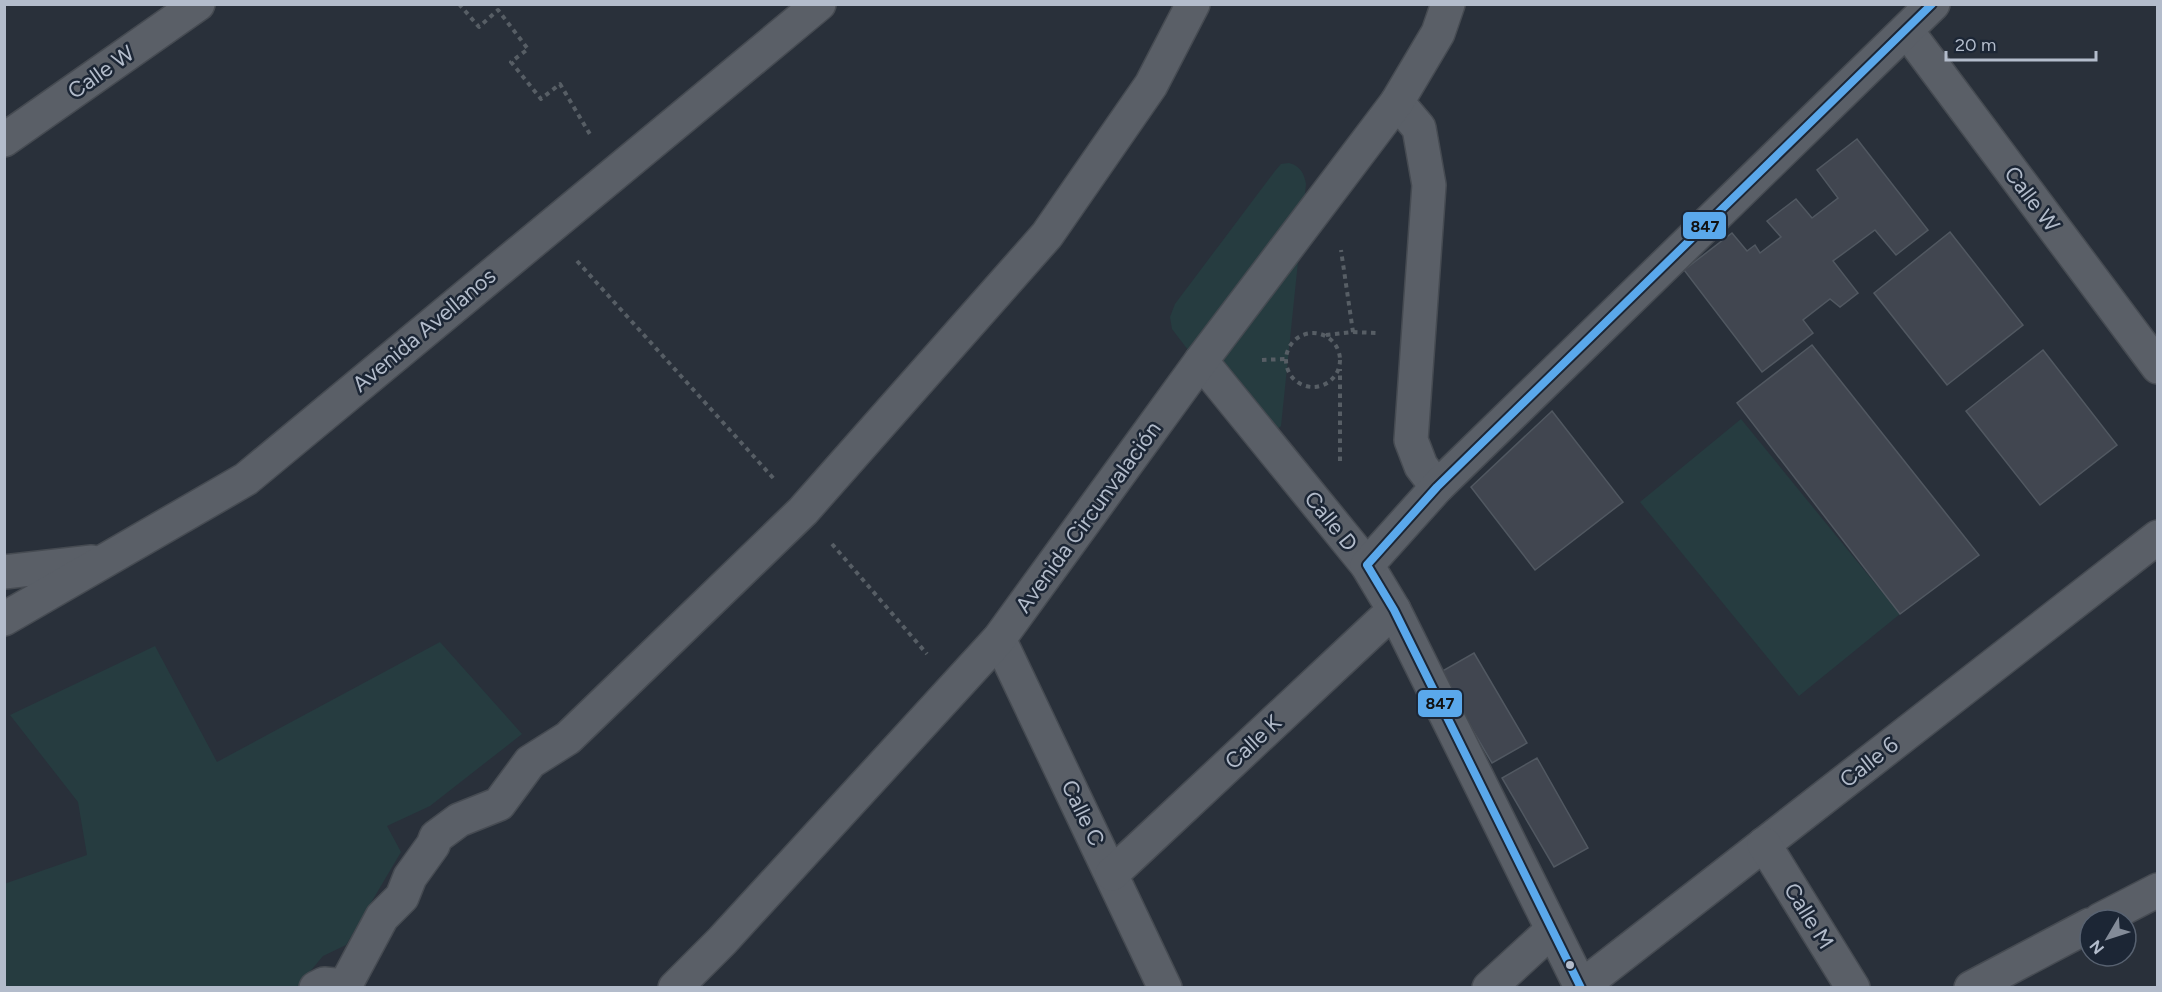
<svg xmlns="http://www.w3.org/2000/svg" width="2162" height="992" viewBox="0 0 2162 992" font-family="Figtree,sans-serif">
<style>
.green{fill:#263c40}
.building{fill:#414650;stroke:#515861;stroke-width:1.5}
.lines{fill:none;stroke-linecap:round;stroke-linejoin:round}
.minor-casing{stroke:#464b52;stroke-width:36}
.path{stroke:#575e65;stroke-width:4;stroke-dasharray:4.5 4.5;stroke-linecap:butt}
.minor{stroke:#5a5f67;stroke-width:33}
.bus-1-casing{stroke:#1c2635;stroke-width:12}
.bus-1{stroke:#5aa8eb;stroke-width:8}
.bus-dot{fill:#b3bccb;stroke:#1c2635;stroke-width:2}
.labels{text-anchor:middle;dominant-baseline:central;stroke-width:5;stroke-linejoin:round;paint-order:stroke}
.street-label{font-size:22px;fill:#b3bccb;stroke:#1c2635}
.line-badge{stroke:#1c2635;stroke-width:2}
.pale-badge-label{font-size:16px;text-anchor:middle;font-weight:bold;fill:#111}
</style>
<rect width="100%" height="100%" fill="#29303a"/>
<!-- green -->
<g class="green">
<path d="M 1289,163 C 1300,166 1304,173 1306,184 L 1281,426 L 1272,434 L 1249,430 L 1172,329 L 1170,317 L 1175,304 L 1275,171 L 1281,164 Z"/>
<path d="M 1741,419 L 1900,614 L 1799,696 L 1640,502 Z"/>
<path d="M 440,642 L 522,734 L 430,806 L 387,826 L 401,852 L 346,945 L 323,956 L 297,987 L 5,987 L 4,884 L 87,855 L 78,802 L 10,715 L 155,646 L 217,762 Z"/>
</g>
<!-- building -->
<g class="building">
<path d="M 1857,139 L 1928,230 L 1896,255 L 1875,230 L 1833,261 L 1858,293 L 1840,307 L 1830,299 L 1803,320 L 1813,333 L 1762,372 L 1684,270 L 1732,233 L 1747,251 L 1755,245 L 1760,253 L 1781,237 L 1767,221 L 1796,199 L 1812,218 L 1838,198 L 1817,170 Z"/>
<path d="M 1950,232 L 2023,325 L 1947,385 L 1874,293 Z"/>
<path d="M 1812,345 L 1979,555 L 1900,614 L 1737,403 Z"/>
<path d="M 2043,350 L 2117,445 L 2040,505 L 1966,411 Z"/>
<path d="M 1552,411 L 1623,502 L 1535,570 L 1471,487 Z"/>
<path d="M 1474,653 L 1527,743 L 1492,763 L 1439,673 Z"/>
<path d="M 1537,758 L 1588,848 L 1554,867 L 1502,778 Z"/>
</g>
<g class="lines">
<defs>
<g id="minor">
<path d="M 1907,31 L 2158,367"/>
<path d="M 1397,102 L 1419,128 L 1429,185 L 1411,440 L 1421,466 L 1437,487"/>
<path d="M 4,140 L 198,4"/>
<path d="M 1201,361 L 1367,565 L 1394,610 L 1581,987 L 2158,537"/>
<path d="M 1367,565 L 1437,487 L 1933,4"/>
<path d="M 4,572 L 92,562"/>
<path d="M 4,619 L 246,479 L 819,4"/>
<path d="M 999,639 L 1165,988"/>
<path d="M 1764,844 L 1853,988"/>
<path d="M 1112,874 L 1394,610"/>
<path d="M 2100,920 L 2158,890"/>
<path d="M 316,988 L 324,984 L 345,986 L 382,917 L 402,897 L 410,877 L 433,845 L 436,837 L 459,820 L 499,804 L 530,762 L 568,738 L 803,511 L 1047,235 L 1151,85 L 1193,4"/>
<path d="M 675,988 L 722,941 L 999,639 L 1201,361 L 1397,102 L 1438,33 L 1448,4"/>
<path d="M 1489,988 L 1551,931"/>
<path d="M 1971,988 L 2090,925"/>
</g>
</defs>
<!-- minor casing -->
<use href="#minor" class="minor-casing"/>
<!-- path -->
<g class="path">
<path d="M 459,4 L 479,27 L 498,10 L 528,49 L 511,62 L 541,99 L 560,84 L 591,136"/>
<path d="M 577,261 L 775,480"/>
<path d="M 1353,332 L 1376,333"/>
<circle cx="1313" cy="360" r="27"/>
<path d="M 1326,335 L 1353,332 L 1341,250"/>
<path d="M 1262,360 L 1285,359"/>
<path d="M 1340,461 L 1340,369"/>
<path d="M 832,544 L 927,654"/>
</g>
<!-- minor -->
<use href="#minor" class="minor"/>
<defs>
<path id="bus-1" d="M 1581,988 L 1394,610 L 1367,565 L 1437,487 L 1932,4"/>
</defs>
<!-- bus-1 casing -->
<use href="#bus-1" class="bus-1-casing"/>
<!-- bus-1 -->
<use href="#bus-1" class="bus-1"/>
</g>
<!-- markers -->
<circle class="bus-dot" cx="1570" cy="965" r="5"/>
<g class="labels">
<!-- street labels -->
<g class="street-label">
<text transform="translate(101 72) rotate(-35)">Calle W</text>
<text transform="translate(2032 199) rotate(53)">Calle W</text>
<text transform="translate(424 330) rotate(-40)">Avenida Avellanos</text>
<text transform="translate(1088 517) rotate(-54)">Avenida Circunvalación</text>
<text transform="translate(1331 521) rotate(51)">Calle D</text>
<text transform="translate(1253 742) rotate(-43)">Calle K</text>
<text transform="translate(1869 762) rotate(-38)">Calle 6</text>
<text transform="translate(1083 813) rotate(64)">Calle C</text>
<text transform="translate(1809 916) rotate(58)">Calle M</text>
</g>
</g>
<g class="line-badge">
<rect x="1682" y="211" width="45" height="29" rx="6" fill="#5aa8eb"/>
<rect x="1417" y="689" width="46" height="29" rx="6" fill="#5aa8eb"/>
</g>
<g class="pale-badge-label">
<text x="1705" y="232">847</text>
<text x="1440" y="709">847</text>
</g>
<!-- border -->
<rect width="2162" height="992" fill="none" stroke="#b3bccb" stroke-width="12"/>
<!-- north arrow -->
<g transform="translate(2108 938) rotate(231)"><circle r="28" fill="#1c2635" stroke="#586271" stroke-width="1.5"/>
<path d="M0-4.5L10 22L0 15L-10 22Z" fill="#838b98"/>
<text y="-9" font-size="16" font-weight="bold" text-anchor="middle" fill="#b3bccb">N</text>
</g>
<!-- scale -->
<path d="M1946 51v9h150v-9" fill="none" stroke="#b3bccb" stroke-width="3"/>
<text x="1955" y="51" font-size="18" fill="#b3bccb" stroke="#1c2635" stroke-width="4.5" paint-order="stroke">20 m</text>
</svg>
